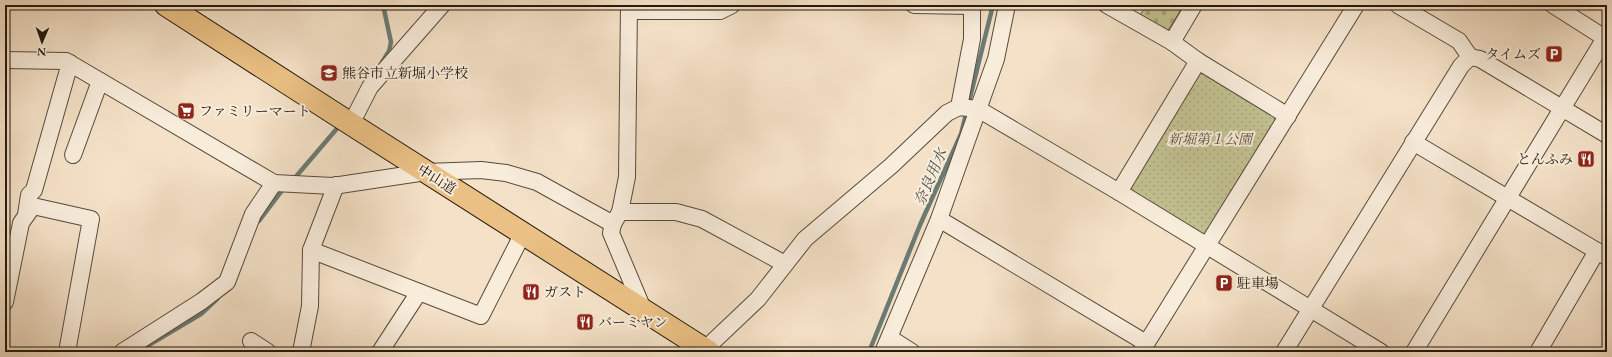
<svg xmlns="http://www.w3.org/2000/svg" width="1612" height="357" viewBox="0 0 1612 357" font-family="'EB Garamond','Noto Serif JP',serif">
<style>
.grass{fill:url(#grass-dots);stroke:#726d4f}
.cemetery{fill:url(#cemetery-stones);stroke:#726d4f}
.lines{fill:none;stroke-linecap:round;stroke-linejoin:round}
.stream{stroke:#6b7b74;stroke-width:4.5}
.minor-casing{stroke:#564b3c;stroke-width:18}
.highway-casing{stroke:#22190d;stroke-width:24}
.minor{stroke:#f8ecdb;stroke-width:16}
.highway{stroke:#eac084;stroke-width:22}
.labels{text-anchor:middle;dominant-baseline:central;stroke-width:4;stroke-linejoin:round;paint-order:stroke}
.poi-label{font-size:14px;fill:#22190d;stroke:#f8ecdb;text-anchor:start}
.park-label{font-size:14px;font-style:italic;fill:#5a543b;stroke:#f8ecdb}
.street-label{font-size:14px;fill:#22190d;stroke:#f8ecdb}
.water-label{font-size:15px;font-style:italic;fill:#4d5249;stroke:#f8ecdb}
</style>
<defs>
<pattern id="grass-dots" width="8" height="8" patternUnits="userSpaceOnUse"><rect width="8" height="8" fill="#c2c191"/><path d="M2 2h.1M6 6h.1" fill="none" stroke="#a6a57c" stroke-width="1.8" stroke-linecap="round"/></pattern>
<pattern id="cemetery-stones" width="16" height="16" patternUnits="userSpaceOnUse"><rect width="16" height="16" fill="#c2c191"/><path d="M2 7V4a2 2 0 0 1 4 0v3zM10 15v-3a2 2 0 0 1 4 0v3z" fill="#a6a57c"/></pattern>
</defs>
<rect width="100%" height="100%" fill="#f4e1c7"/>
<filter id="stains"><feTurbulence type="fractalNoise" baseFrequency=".005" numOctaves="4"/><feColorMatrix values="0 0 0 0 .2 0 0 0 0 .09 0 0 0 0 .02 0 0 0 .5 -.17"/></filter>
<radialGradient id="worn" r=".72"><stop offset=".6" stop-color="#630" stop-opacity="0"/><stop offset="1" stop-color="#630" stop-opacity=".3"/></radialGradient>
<!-- grass -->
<path class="grass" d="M 1202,72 L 1274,116 L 1275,124 L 1207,234 L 1200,235 L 1130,192 L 1128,185 L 1196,73 Z"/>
<!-- cemetery -->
<path class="cemetery" d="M 1146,5 L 1184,5 L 1168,30 L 1162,32 L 1139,17 Z"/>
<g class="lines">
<!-- stream -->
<g class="stream">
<path d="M 381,64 L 389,51 L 391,42 L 383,5"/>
<path d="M 293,180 L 340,125"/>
<path d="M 259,221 L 284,188"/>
<path d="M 137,352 L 201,314 L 218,298"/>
<path d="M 869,352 L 920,225 L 961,134 L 993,5"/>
</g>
<defs>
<g id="minor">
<path d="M 629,5 L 627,177 L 620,212 L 613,224 L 611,233 L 643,309"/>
<path d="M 914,5 L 972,6"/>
<path d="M 1107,5 L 1172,42 L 1198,61"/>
<path d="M 1398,5 L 1459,41 L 1470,57"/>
<path d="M 629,11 L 720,11 L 732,5"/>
<path d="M 1172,42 L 1194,5"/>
<path d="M 5,60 L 66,61 L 274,183 L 333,186 L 426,172 L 481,170 L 506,173 L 537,182 L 613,224"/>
<path d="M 959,107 L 972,39 L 972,5"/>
<path d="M 351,124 L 370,87 L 442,5"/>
<path d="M 1413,142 L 1607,257"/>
<path d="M 73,155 L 100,81"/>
<path d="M 336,185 L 311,250 L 481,316 L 523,233"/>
<path d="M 1119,192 L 1198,61 L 1288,116"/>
<path d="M 620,212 L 676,212 L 702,219 L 785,264"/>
<path d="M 26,215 L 29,195 L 34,190 L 70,63"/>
<path d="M 939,219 L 1146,343"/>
<path d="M 5,302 L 21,223 L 33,206 L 91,219 L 67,352"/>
<path d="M 890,338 L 912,352"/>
<path d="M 251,341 L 268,352"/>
<path d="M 122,352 L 202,301 L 227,282 L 253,214 L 274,183"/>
<path d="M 301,352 L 310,306 L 311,250"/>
<path d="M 380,352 L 419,292"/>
<path d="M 702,352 L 758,299 L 805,239 L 891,166 L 947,113 L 959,107 L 978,109 L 1119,192 L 1381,352"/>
<path d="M 883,352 L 939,219 L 996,59 L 1007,5"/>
<path d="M 1141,352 L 1356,5"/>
<path d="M 1284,352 L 1461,66 L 1470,57 L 1480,59 L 1607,135"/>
<path d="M 1414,352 L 1605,38 L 1553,5"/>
<path d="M 1538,352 L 1597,251"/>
</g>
<path id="highway" d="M 166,5 L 351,124 L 709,352"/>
</defs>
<!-- minor casing -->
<use href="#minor" class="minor-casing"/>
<!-- highway casing -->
<use href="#highway" class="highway-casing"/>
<!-- minor -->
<use href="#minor" class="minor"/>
<!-- highway -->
<use href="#highway" class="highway"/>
</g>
<!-- icons -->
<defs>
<symbol id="parking-square" viewBox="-11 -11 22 22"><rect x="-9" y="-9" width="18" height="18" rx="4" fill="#8f2418" stroke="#f8ecdb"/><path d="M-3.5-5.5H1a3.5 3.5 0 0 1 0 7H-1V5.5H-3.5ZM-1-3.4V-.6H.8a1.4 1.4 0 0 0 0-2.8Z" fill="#fff"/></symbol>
<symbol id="school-square" viewBox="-11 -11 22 22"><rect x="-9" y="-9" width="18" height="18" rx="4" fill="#8f2418" stroke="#f8ecdb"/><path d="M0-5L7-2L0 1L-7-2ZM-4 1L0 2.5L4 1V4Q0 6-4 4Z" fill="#fff"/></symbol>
<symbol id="supermarket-square" viewBox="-11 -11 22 22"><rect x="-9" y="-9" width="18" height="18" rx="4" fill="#8f2418" stroke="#f8ecdb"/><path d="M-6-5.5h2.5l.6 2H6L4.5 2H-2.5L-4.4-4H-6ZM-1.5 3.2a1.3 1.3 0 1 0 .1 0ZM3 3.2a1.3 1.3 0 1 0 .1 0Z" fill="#fff"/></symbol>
<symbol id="restaurant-square" viewBox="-11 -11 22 22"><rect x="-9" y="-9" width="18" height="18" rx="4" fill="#8f2418" stroke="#f8ecdb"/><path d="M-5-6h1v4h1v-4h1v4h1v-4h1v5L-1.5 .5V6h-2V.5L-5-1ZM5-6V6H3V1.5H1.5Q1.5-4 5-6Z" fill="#fff"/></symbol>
</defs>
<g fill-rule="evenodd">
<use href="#parking-square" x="1544" y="44" width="20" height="20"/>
<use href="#school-square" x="319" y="63" width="20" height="20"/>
<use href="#supermarket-square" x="176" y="101" width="20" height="20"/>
<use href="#restaurant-square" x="1576" y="149" width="20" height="20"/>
<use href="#parking-square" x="1214" y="273" width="20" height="20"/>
<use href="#restaurant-square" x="521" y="282" width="20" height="20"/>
<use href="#restaurant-square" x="575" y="312" width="20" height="20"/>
</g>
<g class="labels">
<!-- poi labels -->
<g class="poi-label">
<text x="1541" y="54" text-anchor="end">タイムズ</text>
<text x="342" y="73">熊谷市立新堀小学校</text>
<text x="199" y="111">ファミリーマート</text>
<text x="1573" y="159" text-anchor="end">とんふみ</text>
<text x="1237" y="283">駐車場</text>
<text x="544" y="292">ガスト</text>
<text x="598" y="322">バーミヤン</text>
</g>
<!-- park labels -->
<g class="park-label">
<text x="1210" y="139">新堀第１公園</text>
</g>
<!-- street labels -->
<g class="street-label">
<text transform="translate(437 179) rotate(32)">中山道</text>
</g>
<!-- water labels -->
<g class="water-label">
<text transform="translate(930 177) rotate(-67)">奈良用水</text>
</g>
</g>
<!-- margin -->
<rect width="1612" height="357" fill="none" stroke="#f4e1c7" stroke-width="20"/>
<rect x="6" y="6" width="1600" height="345" fill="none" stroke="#22190d" stroke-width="2"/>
<rect x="10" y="10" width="1592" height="337" fill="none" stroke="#22190d"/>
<!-- north arrow -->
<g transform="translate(42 42) rotate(182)" stroke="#f8ecdb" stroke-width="3" paint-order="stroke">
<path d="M0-3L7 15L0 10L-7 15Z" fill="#22190d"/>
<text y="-6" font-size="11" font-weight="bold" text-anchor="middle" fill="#22190d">N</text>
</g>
<rect width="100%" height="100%" filter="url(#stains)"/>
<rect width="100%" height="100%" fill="url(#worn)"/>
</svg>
